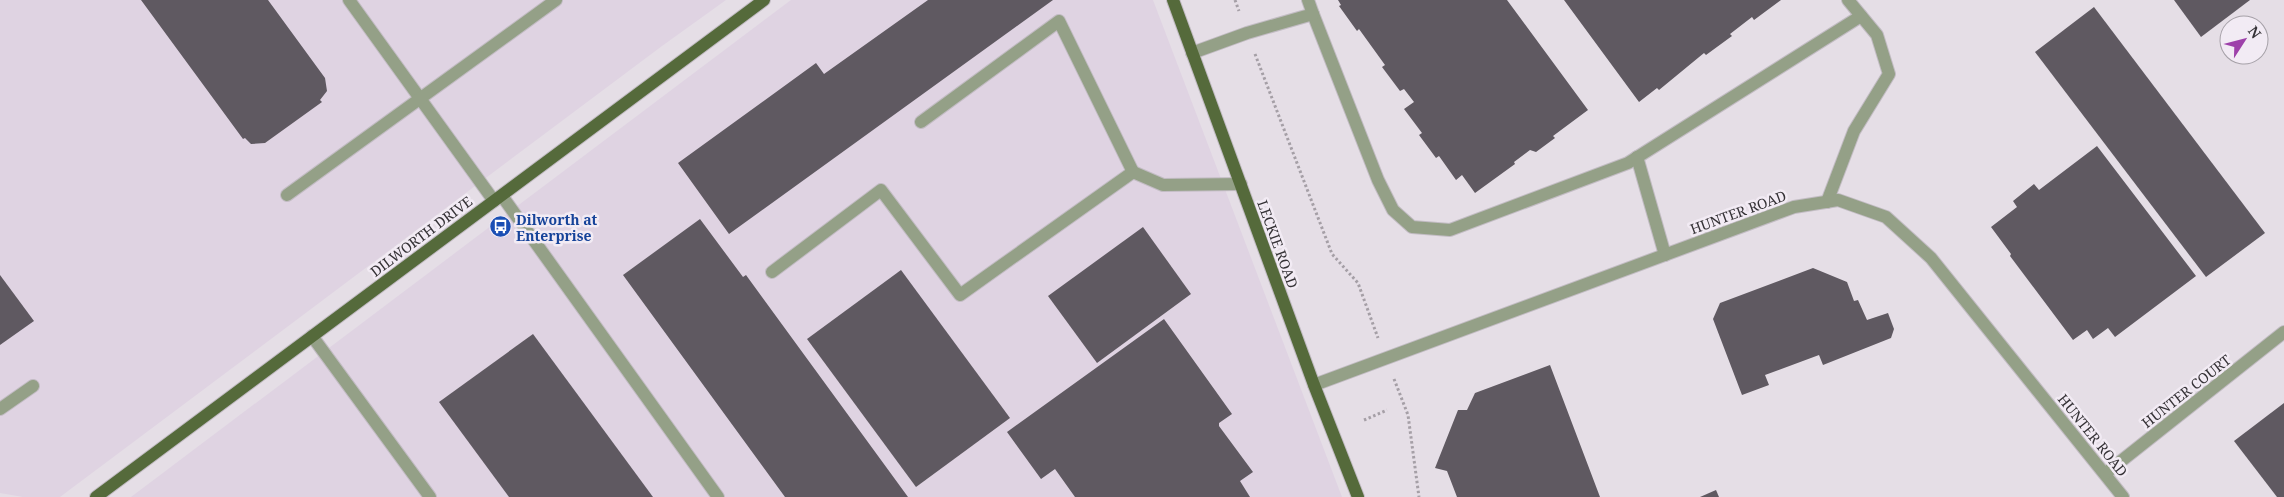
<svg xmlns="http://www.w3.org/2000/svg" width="2284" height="497" viewBox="0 0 2284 497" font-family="'Noto Serif',serif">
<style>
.built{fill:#dfd3e2}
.building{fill:#5f5961}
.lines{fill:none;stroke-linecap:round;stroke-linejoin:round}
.minor-casing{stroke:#c2bcc3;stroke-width:14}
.major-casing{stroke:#c2bcc3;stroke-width:14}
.path{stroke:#a59fa6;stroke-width:3;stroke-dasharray:2.5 2.5;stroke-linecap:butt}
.minor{stroke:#94a087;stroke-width:12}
.major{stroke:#556a3b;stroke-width:12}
.labels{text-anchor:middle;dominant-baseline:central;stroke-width:5;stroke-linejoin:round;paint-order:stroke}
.street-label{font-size:14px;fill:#353236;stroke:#f2ebf4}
.transit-label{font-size:14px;font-weight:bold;fill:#164399;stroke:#f2ebf4;text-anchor:start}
</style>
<rect width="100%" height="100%" fill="#e5dee6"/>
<!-- built -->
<g class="built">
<path d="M 0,0 L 726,0 L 662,46 L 60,497 L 23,497 L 0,493 Z"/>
<path d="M 791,0 L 1153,0 L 1342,497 L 131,497 Z"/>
</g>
<!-- building -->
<g class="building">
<path d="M 141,0 L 268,0 L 325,78 L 327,91 L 320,100 L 322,102 L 265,143 L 251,144 L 245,138 L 243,139 Z"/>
<path d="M 928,0 L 1053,0 L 729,234 L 678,163 L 816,63 L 824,74 Z"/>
<path d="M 1338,0 L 1507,0 L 1588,110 L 1553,136 L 1555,138 L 1536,152 L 1530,150 L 1514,162 L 1515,164 L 1475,193 L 1462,175 L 1456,180 L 1439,156 L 1436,158 L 1419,135 L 1422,133 L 1404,109 L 1414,102 L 1404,89 L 1400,91 L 1382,67 L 1385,65 L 1359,29 L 1357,31 L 1339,6 L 1341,5 Z"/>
<path d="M 1564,0 L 1781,0 L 1754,20 L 1752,17 L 1730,34 L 1732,36 L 1706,55 L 1704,53 L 1659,90 L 1657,88 L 1639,102 Z"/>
<path d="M 2174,0 L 2250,0 L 2201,37 Z"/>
<path d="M 2094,7 L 2265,233 L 2206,277 L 2035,52 Z"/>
<path d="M 2097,146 L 2196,276 L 2115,337 L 2108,328 L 2093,339 L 2087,330 L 2073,340 L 2010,256 L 2011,254 L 1991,227 L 2017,207 L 2013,201 L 2034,184 L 2039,190 Z"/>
<path d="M 700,219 L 743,277 L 746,275 L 908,497 L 785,497 L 623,275 Z"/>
<path d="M 1143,227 L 1191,294 L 1097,363 L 1048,296 Z"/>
<path d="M 1813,268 L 1847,282 L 1854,301 L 1858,300 L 1867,320 L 1888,313 L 1894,329 L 1891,338 L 1823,365 L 1819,355 L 1765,375 L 1769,385 L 1742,395 L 1713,319 L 1720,303 Z"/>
<path d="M 901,270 L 1010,418 L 916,487 L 807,339 Z"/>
<path d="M 0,275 L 34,321 L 0,345 Z"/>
<path d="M 1164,319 L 1232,414 L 1219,423 L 1219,426 L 1253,472 L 1240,481 L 1250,497 L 1075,497 L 1055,469 L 1041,479 L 1007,432 Z"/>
<path d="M 533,334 L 653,497 L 509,497 L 439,402 Z"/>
<path d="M 1550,365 L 1600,497 L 1457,497 L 1447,471 L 1435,468 L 1458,410 L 1467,410 L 1475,393 Z"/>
<path d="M 2284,403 L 2284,497 L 2277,497 L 2234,441 Z"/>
<path d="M 1716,490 L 1719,497 L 1700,497 Z"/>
</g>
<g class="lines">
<defs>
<g id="minor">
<path d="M 349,0 L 494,201"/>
<path d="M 1313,14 L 1378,180 L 1393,210 L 1412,227 L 1450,230 L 1628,163 L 1861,16"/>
<path d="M 1192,53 L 1247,33 L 1313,14 L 1308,0"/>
<path d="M 921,122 L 1059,21 L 1133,172"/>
<path d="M 1637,157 L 1665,255"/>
<path d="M 287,195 L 556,0"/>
<path d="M 502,196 L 718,497"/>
<path d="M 1827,202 L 1854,131 L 1889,74 L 1877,35 L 1848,0"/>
<path d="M 772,272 L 881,190 L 960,295 L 1133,172 L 1163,185 L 1241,184"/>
<path d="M 312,336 L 430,497"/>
<path d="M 1314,385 L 1794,207 L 1838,200 L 1886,217 L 1931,258 L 2123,497"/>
<path d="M 0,409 L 33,386"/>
<path d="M 2106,473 L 2284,332"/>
</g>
<g id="major">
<path d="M 1173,0 L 1314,385 L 1358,497"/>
<path d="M 96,497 L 764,0"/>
</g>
</defs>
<!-- minor casing -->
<use href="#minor" class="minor-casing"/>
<!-- major casing -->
<use href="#major" class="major-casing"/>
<!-- path -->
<g class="path">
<path d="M 1235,0 L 1239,11"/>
<path d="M 1255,54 L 1332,254 L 1358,283 L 1378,338"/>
<path d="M 1394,379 L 1408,415 L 1419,497"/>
<path d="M 1364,420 L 1387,410"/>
</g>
<!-- minor -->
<use href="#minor" class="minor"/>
<!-- major -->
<use href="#major" class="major"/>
</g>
<!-- icons -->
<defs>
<symbol id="bus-disc" viewBox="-11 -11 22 22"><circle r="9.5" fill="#1a4fb4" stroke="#f2ebf4"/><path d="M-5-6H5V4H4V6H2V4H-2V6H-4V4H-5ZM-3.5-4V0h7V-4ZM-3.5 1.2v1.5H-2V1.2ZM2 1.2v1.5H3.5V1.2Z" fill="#fff"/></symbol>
</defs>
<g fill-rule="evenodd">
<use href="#bus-disc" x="488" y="214" width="25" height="25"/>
</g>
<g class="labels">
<!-- street labels -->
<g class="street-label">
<text transform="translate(1738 212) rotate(-20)">HUNTER ROAD</text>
<text transform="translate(421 236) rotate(-37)">DILWORTH DRIVE</text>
<text transform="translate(1278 244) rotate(70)">LECKIE ROAD</text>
<text transform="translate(2186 391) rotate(-38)">HUNTER COURT</text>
<text transform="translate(2093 435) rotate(51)">HUNTER ROAD</text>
</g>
<!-- transit labels -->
<g class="transit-label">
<text x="516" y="219">Dilworth at<tspan x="516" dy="16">Enterprise</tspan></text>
</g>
</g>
<!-- north arrow -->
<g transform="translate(2244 40) rotate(54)"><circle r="24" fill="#f2ebf4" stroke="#a6a1a8"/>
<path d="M0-4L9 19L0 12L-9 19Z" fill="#9e41aa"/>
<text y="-8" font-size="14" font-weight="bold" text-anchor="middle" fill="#353236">N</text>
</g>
</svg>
